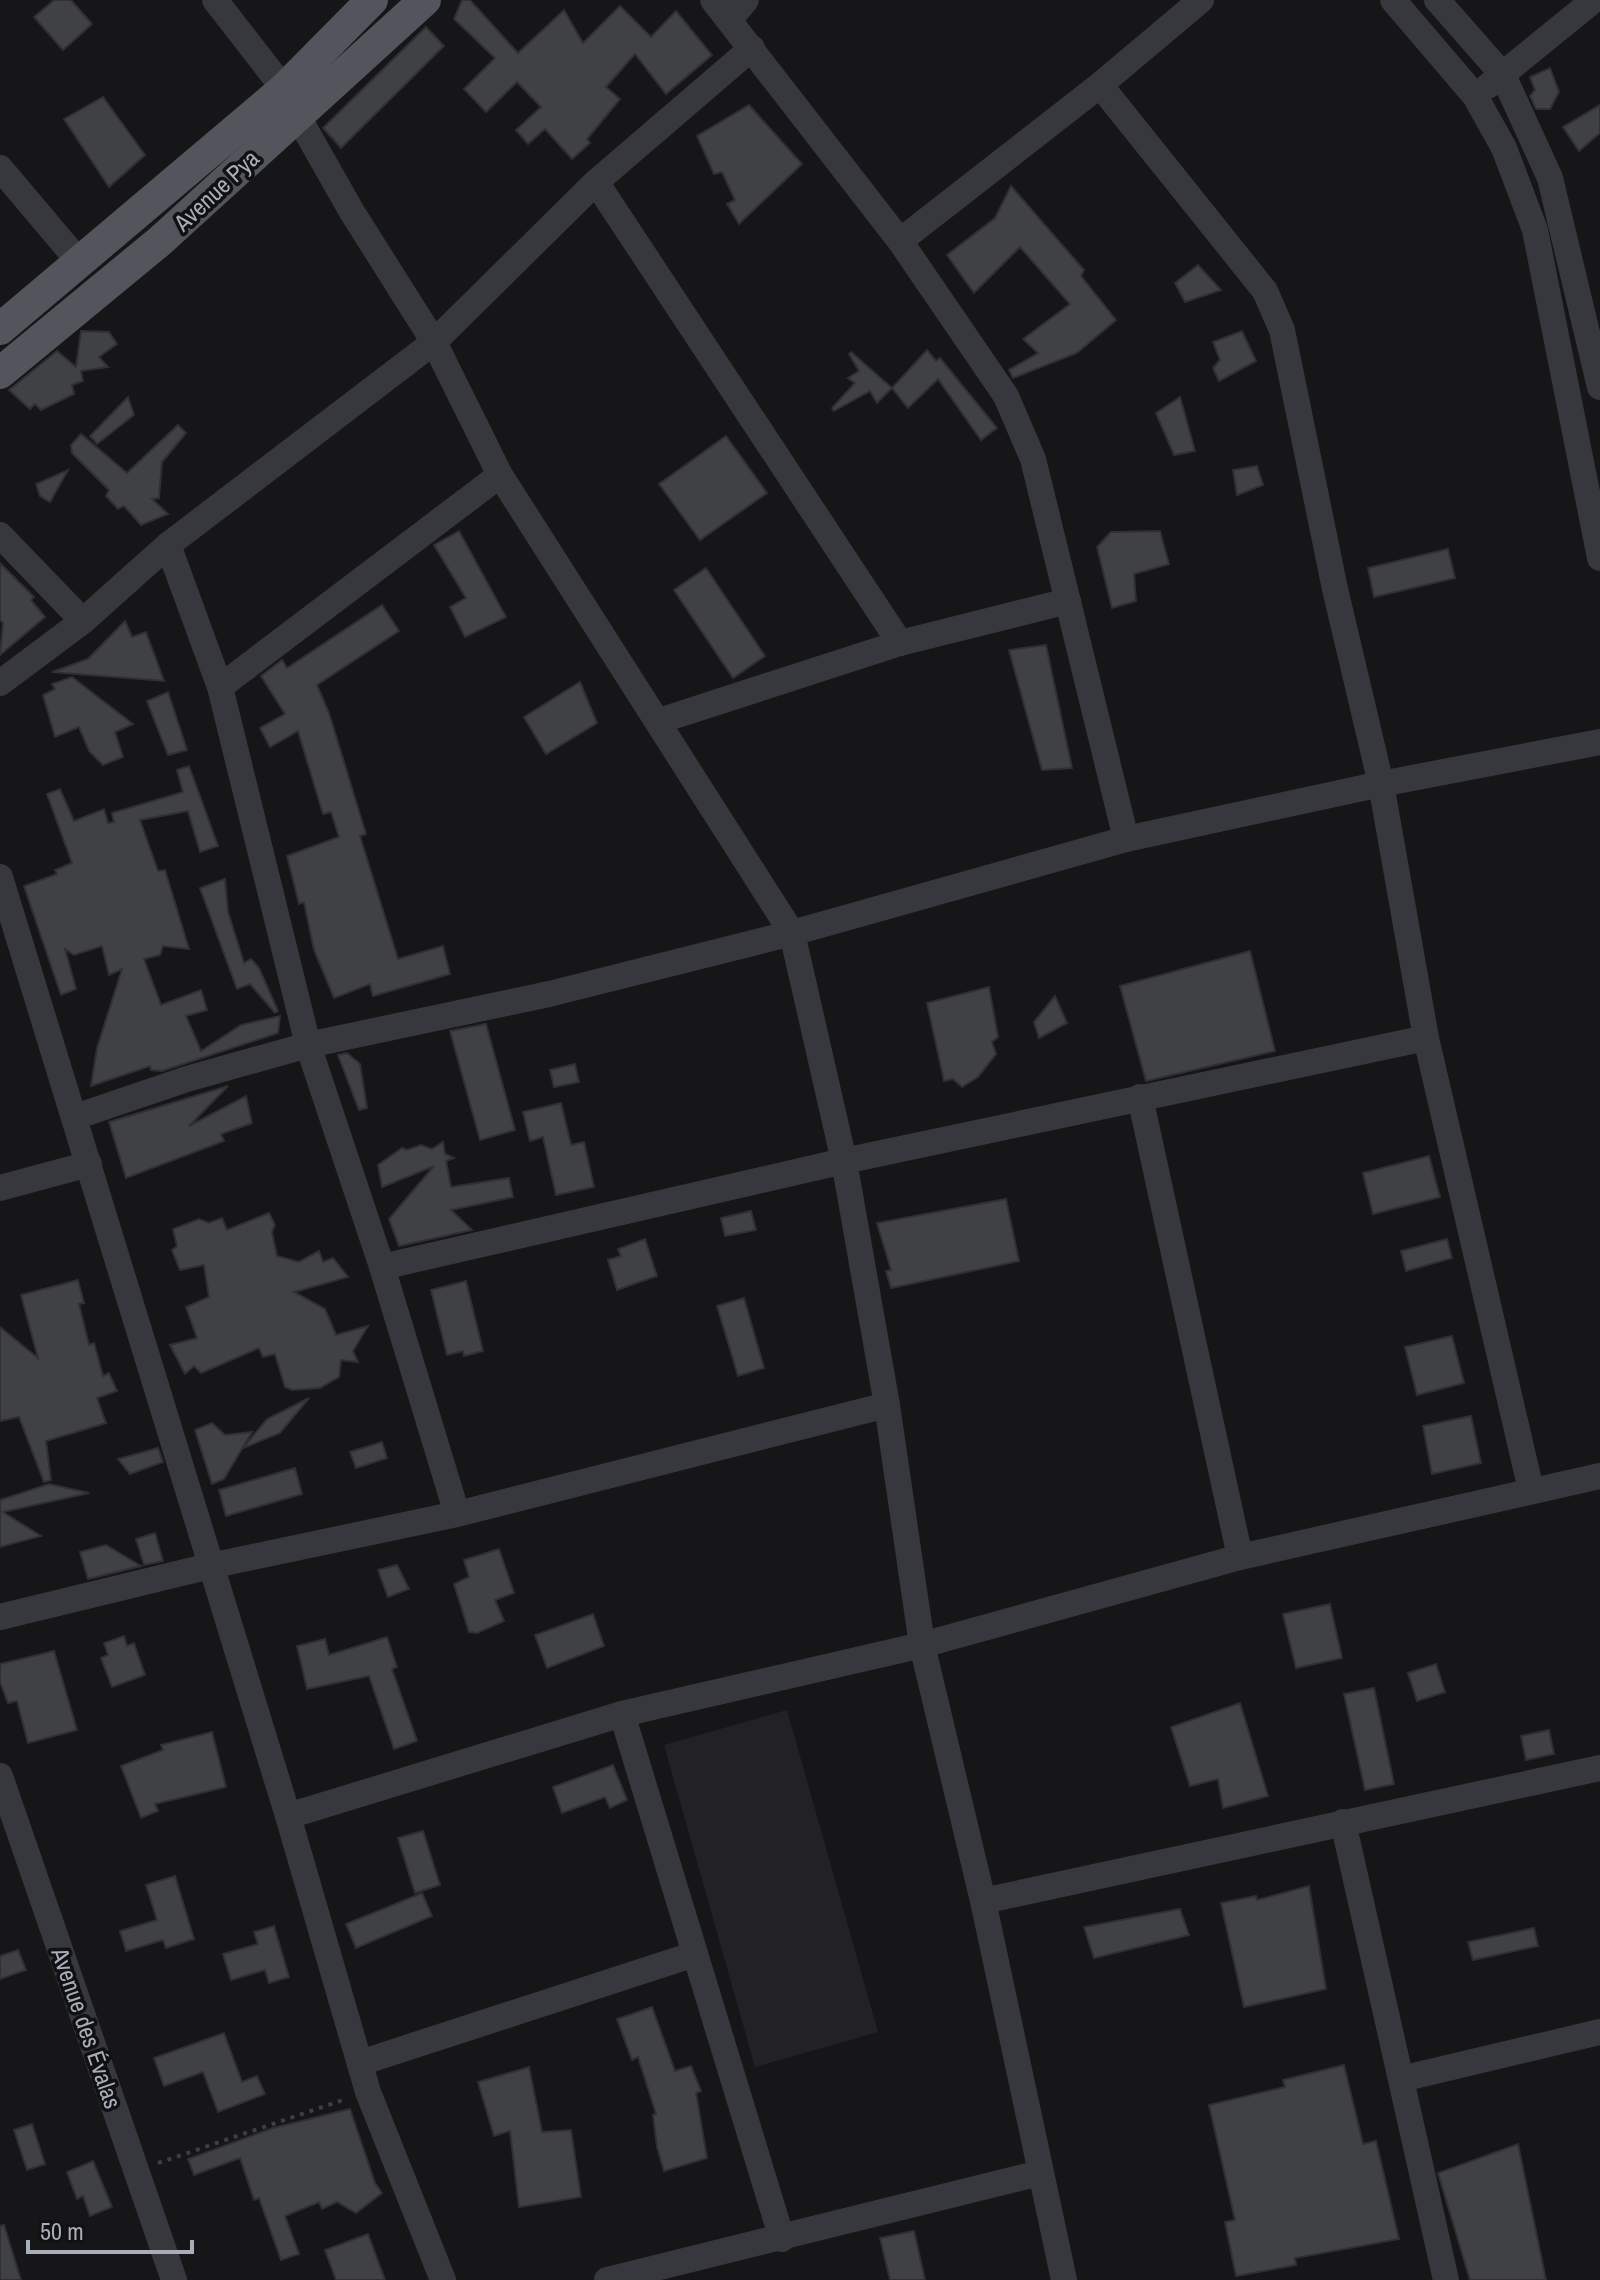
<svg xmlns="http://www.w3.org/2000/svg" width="1600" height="2280" viewBox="0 0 1600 2280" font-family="'Archivo Narrow',sans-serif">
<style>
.built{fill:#222225}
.building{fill:#404145;stroke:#303034;stroke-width:2}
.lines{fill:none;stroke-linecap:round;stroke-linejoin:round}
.path{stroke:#3d3f44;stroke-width:4;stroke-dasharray:4 6;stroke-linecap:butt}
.minor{stroke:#37383d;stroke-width:26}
.major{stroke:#53555c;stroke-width:32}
.labels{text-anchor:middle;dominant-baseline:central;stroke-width:7;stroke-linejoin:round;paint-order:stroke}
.street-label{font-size:24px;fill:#a8adb8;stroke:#111113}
</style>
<rect width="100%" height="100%" fill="#161618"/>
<!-- built -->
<path class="built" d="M 787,1710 L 878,2032 L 755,2067 L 664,1745 Z"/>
<!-- building -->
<g class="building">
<path d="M 54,0 L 71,0 L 92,24 L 63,50 L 34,17 Z"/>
<path d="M 462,0 L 470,0 L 518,53 L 564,10 L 583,43 L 620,6 L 651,37 L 676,11 L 712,55 L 666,94 L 635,54 L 606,87 L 620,99 L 587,139 L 590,143 L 572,159 L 545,129 L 528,144 L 516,130 L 541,107 L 517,82 L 486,112 L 464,89 L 495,58 L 454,19 Z"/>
<path d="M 426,27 L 444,46 L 341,148 L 323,128 Z"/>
<path d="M 1550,68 L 1559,92 L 1550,109 L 1536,109 L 1530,96 L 1535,90 L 1530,77 Z"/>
<path d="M 103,97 L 145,155 L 109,187 L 64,119 Z"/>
<path d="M 749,105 L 802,164 L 739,224 L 727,204 L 735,200 L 722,172 L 714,174 L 697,136 Z"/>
<path d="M 1600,105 L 1600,133 L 1579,151 L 1563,127 Z"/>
<path d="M 1011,186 L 1084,270 L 1081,276 L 1116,320 L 1077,353 L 1013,378 L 1009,370 L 1038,353 L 1023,339 L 1070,304 L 1020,247 L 974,293 L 947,255 L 995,218 Z"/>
<path d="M 1198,265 L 1221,290 L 1185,302 L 1175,283 Z"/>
<path d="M 81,331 L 109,332 L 117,344 L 99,357 L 108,367 L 81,371 L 83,381 L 72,385 L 74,394 L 41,410 L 35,404 L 30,409 L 9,390 L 57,351 L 76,367 Z"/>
<path d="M 1242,331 L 1256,361 L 1219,381 L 1213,368 L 1220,360 L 1213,342 Z"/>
<path d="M 927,350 L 936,361 L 940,358 L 997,428 L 981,440 L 938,379 L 908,408 L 892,388 Z"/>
<path d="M 851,352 L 892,388 L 877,403 L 870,391 L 834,411 L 832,408 L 855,383 L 848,378 L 859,371 L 849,354 Z"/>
<path d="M 128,397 L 134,415 L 97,444 L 90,436 Z"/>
<path d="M 1180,397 L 1195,451 L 1174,455 L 1156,413 Z"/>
<path d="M 178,425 L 186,433 L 162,462 L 159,498 L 152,499 L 168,514 L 141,525 L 124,506 L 118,509 L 106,496 L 109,490 L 72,453 L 71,445 L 81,434 L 127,473 Z"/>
<path d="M 726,436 L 767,493 L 700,540 L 659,484 Z"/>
<path d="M 1257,466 L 1263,485 L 1237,495 L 1233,470 Z"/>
<path d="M 68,470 L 50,502 L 40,496 L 36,484 Z"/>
<path d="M 459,531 L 506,617 L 465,637 L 450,607 L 466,598 L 434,545 Z"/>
<path d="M 1160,531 L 1169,564 L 1134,574 L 1136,601 L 1112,608 L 1097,547 L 1111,532 Z"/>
<path d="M 1448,549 L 1455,578 L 1374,597 L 1368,568 Z"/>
<path d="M 0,563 L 34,597 L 31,600 L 45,617 L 0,655 L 3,623 L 0,620 Z"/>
<path d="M 706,568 L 765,656 L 733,678 L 674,590 Z"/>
<path d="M 382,605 L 399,631 L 317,685 L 329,713 L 366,834 L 360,836 L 398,959 L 443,946 L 450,974 L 373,996 L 370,984 L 334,998 L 314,950 L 304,902 L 299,904 L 287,856 L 339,837 L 331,812 L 323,814 L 298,731 L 270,747 L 260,728 L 285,714 L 261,676 L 282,660 L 287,668 Z"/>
<path d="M 125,621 L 132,637 L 146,632 L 164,681 L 52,672 L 88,659 Z"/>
<path d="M 1046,645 L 1072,768 L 1042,770 L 1009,650 Z"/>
<path d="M 72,677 L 133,724 L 115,732 L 123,757 L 103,765 L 89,751 L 79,727 L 55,737 L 43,695 L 55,689 L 52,684 Z"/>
<path d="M 580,682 L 597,723 L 546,754 L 524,717 Z"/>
<path d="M 168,692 L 187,750 L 168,755 L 147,701 Z"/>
<path d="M 189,766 L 218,846 L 200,852 L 188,811 L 140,820 L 158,871 L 165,870 L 189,949 L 163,946 L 160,955 L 144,959 L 161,1005 L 201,990 L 207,1010 L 186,1016 L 201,1051 L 241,1025 L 280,1016 L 278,1033 L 162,1071 L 151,1070 L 150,1066 L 91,1086 L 97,1048 L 122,969 L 109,975 L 102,946 L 74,955 L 65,949 L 76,989 L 61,995 L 24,886 L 57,874 L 55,870 L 72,863 L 47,794 L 60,789 L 74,821 L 104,809 L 108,823 L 114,822 L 112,813 L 183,792 L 177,770 Z"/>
<path d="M 225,879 L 228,912 L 244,963 L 251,959 L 259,968 L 278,1011 L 275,1013 L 250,984 L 237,989 L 200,888 Z"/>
<path d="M 1250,951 L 1275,1051 L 1146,1081 L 1120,986 Z"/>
<path d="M 989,987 L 998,1037 L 992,1042 L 996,1054 L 978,1077 L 962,1087 L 953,1079 L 944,1081 L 927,1003 Z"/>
<path d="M 1055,996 L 1067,1023 L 1039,1038 L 1034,1022 Z"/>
<path d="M 486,1024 L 515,1130 L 480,1140 L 450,1031 Z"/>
<path d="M 347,1053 L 360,1064 L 367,1108 L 359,1110 L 338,1055 Z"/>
<path d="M 575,1064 L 579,1082 L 554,1087 L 550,1070 Z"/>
<path d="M 228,1086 L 189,1126 L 246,1096 L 252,1123 L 221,1134 L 224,1141 L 126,1178 L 109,1122 Z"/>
<path d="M 561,1103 L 571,1145 L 584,1142 L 594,1187 L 556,1195 L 543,1137 L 530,1141 L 523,1112 Z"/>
<path d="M 443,1142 L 445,1154 L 454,1158 L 446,1161 L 451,1187 L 509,1178 L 513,1197 L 451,1210 L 472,1230 L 399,1246 L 389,1219 L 434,1166 L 382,1187 L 378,1165 L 402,1148 L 407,1150 L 421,1145 L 432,1149 Z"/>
<path d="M 1429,1156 L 1440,1197 L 1373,1214 L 1363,1173 Z"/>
<path d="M 1006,1199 L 1019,1261 L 891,1288 L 886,1271 L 891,1270 L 877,1223 Z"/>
<path d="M 751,1211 L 756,1230 L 725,1236 L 721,1218 Z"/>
<path d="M 269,1213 L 275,1225 L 272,1232 L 277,1256 L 299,1262 L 319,1251 L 323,1262 L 333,1258 L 348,1277 L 294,1292 L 325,1309 L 336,1335 L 368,1326 L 353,1351 L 358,1362 L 341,1360 L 339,1377 L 320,1388 L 292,1390 L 285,1387 L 275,1354 L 263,1357 L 259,1348 L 201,1373 L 194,1366 L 185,1374 L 170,1345 L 197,1338 L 186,1307 L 209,1297 L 204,1265 L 180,1270 L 172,1250 L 177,1246 L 173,1229 L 199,1219 L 209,1223 L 222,1218 L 227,1230 Z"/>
<path d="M 645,1239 L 657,1276 L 617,1290 L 608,1260 L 621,1256 L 618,1249 Z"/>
<path d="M 1447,1239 L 1452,1258 L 1406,1271 L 1401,1251 Z"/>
<path d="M 78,1280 L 84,1303 L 79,1304 L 89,1345 L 94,1343 L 103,1376 L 109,1373 L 117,1391 L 97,1398 L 106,1423 L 46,1441 L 51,1480 L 44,1482 L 19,1417 L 0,1421 L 0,1327 L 38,1358 L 21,1295 Z"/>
<path d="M 466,1281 L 483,1351 L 464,1356 L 463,1351 L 447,1355 L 431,1290 Z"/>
<path d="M 744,1298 L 764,1368 L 738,1376 L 717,1306 Z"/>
<path d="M 1452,1336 L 1464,1383 L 1417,1395 L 1405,1347 Z"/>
<path d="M 309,1398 L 280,1433 L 243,1448 L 267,1419 Z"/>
<path d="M 1471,1416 L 1481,1463 L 1432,1474 L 1423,1426 Z"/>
<path d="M 212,1423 L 225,1435 L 252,1432 L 224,1479 L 212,1484 L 195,1430 Z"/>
<path d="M 382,1442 L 387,1458 L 356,1468 L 350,1452 Z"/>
<path d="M 158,1448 L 163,1462 L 130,1474 L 118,1459 Z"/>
<path d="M 295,1468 L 302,1494 L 226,1516 L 219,1490 Z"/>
<path d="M 49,1484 L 89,1493 L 3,1512 L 41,1536 L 0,1547 L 0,1500 Z"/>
<path d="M 155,1533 L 163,1561 L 144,1565 L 136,1539 Z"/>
<path d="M 106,1545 L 141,1566 L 88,1579 L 80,1552 Z"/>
<path d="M 499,1549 L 514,1593 L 495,1600 L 504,1621 L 477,1633 L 469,1632 L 454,1584 L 469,1577 L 464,1560 Z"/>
<path d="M 397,1565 L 409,1589 L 388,1597 L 378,1570 Z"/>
<path d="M 1330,1604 L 1342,1658 L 1296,1668 L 1283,1614 Z"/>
<path d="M 593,1614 L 604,1646 L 547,1668 L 535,1635 Z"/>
<path d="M 124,1636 L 127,1646 L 134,1643 L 145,1675 L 112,1687 L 101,1658 L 108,1655 L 104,1643 Z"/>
<path d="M 387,1637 L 397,1667 L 392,1669 L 417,1741 L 394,1749 L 369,1676 L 307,1689 L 297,1646 L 325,1639 L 329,1655 Z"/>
<path d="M 54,1651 L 77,1730 L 28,1743 L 17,1701 L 8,1703 L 0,1682 L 0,1664 Z"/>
<path d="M 1436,1664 L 1445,1692 L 1417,1701 L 1408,1673 Z"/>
<path d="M 1374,1688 L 1394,1784 L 1365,1790 L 1344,1694 Z"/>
<path d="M 1240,1703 L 1268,1796 L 1223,1808 L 1218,1779 L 1190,1786 L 1171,1727 Z"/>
<path d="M 1549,1730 L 1554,1754 L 1526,1760 L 1521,1736 Z"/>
<path d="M 212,1732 L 226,1787 L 155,1804 L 158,1811 L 141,1818 L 121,1766 L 163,1750 L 161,1745 Z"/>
<path d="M 613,1765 L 627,1800 L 610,1808 L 605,1797 L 562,1813 L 553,1787 Z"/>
<path d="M 423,1831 L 440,1885 L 415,1893 L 398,1838 Z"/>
<path d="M 175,1876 L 194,1939 L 166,1948 L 163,1940 L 126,1951 L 120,1931 L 157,1920 L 146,1885 Z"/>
<path d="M 1309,1886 L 1326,1989 L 1244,2007 L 1221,1903 L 1256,1896 L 1257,1900 Z"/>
<path d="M 422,1893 L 432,1916 L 356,1948 L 346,1924 Z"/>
<path d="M 1180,1909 L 1189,1935 L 1094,1958 L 1084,1927 Z"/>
<path d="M 274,1926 L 289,1977 L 269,1983 L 265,1970 L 231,1980 L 223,1954 L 258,1944 L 254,1932 Z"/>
<path d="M 1534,1928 L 1538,1946 L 1473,1960 L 1468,1942 Z"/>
<path d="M 18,1950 L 26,1970 L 0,1979 L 0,1956 Z"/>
<path d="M 652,2007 L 675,2071 L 691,2066 L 701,2091 L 696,2093 L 707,2158 L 664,2171 L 657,2147 L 653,2115 L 656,2114 L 638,2057 L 632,2060 L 617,2019 Z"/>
<path d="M 224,2033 L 242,2082 L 257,2076 L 265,2094 L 218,2112 L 203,2072 L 164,2086 L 154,2058 Z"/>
<path d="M 1344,2065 L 1363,2144 L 1376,2141 L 1399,2239 L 1295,2258 L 1296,2265 L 1236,2276 L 1225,2222 L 1235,2220 L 1209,2105 L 1285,2087 L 1283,2080 Z"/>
<path d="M 529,2067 L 542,2132 L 571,2130 L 581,2197 L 519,2207 L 510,2131 L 494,2136 L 478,2082 Z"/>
<path d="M 350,2109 L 375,2183 L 382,2193 L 356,2213 L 337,2202 L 322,2209 L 319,2202 L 285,2216 L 299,2254 L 281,2260 L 259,2198 L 254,2200 L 240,2158 L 194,2175 L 188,2159 L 273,2128 Z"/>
<path d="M 32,2124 L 45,2164 L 27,2170 L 14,2130 Z"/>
<path d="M 1518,2144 L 1546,2280 L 1470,2280 L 1438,2173 Z"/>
<path d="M 93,2161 L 112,2207 L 90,2216 L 83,2196 L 77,2199 L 67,2172 Z"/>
<path d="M 4,2225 L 21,2280 L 0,2280 L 0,2226 Z"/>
<path d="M 914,2231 L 925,2280 L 890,2280 L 880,2238 Z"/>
<path d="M 368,2234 L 385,2280 L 336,2280 L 325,2250 Z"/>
</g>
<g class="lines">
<!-- path -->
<path class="path" d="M 158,2163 L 346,2099"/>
<!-- minor -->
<g class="minor">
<path d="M 215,0 L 284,89"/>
<path d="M 713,0 L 900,241 L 1006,396 L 1033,459 L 1126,839"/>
<path d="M 1393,0 L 1475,96 L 1504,148 L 1535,230 L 1600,558"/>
<path d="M 1437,0 L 1503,75 L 1550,178 L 1600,387"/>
<path d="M 729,20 L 746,0"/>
<path d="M 1100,85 L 1265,291 L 1282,330 L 1335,589 L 1381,784 L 1426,1038 L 1531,1490"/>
<path d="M 1488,86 L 1594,0"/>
<path d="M 297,115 L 352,212 L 434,342 L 500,475 L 792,933 L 844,1161 L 887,1405 L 922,1645 L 983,1901 L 1064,2280"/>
<path d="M 0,168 L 81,264"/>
<path d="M 596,182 L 900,643"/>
<path d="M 900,241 L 1100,85 L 1201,0"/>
<path d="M 0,535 L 83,621"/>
<path d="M 168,545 L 220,687 L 308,1045 L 382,1267 L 457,1514"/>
<path d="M 0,683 L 83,621 L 168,545 L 434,342 L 596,182 L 752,48"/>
<path d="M 220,687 L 500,475"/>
<path d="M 659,721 L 900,643 L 1068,601"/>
<path d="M 0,877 L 288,1816 L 368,2092 L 443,2280"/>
<path d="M 1140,1097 L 1240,1557"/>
<path d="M 75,1117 L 187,1079 L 308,1045 L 549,994 L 792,933 L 1126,839 L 1381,784 L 1600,742"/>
<path d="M 0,1188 L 89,1164"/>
<path d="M 382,1267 L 844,1161 L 1426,1038"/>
<path d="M 0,1617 L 210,1566 L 457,1514 L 887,1405"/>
<path d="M 622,1714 L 782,2239"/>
<path d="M 0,1776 L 174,2280"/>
<path d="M 288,1816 L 622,1714 L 922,1645 L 1240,1557 L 1600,1476"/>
<path d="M 1343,1822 L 1446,2280"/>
<path d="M 983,1901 L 1600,1768"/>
<path d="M 360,2063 L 695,1954"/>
<path d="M 1401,2079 L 1600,2032"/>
<path d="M 607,2280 L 1040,2173"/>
</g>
<!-- major -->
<g class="major">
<path d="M 0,329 L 284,89 L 372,0"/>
<path d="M 0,373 L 160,241 L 425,0"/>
</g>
</g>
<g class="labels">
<!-- street labels -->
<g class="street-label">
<text transform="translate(216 190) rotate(-43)">Avenue Pya</text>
<text transform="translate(87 2028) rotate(71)">Avenue des Évalas</text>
</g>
</g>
<!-- scale -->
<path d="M28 2240v12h164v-12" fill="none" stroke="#a8adb8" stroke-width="4"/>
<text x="40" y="2240" font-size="24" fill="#a8adb8" stroke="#111113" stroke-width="6" paint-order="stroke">50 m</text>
</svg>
